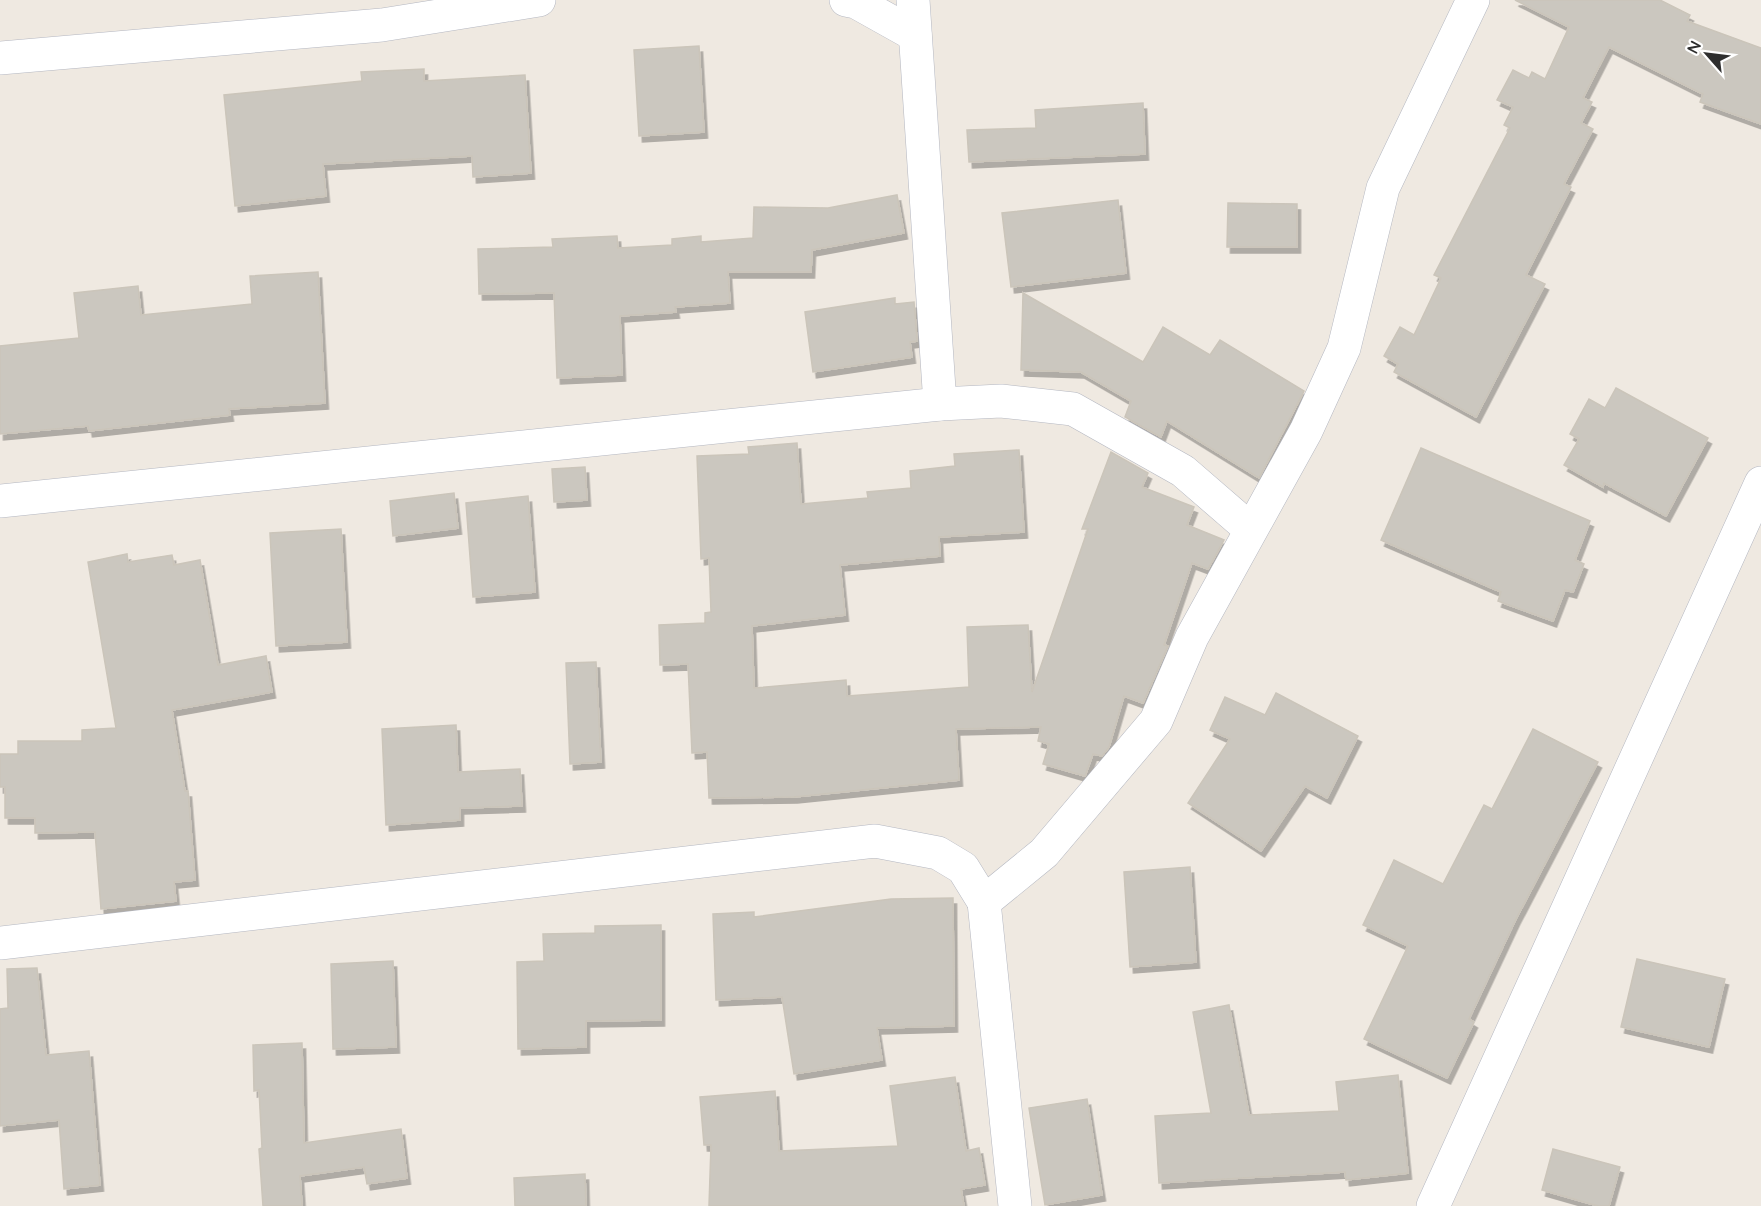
<svg xmlns="http://www.w3.org/2000/svg" width="1761" height="1206" viewBox="0 0 1761 1206" font-family="Quicksand,sans-serif">
<style>
.building{fill:#cbc7bf;stroke:#cbc5ba;stroke-width:1.5;filter:url(#shadow)}
.lines{fill:none;stroke-linecap:round;stroke-linejoin:round}
.street-casing{stroke:#b4b7c1;stroke-width:34}
.street{stroke:#fff;stroke-width:33}
</style>
<defs>
<filter id="shadow"><feDropShadow dx="3.5" dy="6" stdDeviation="0" flood-color="#0004"/></filter>
</defs>
<rect width="100%" height="100%" fill="#efe9e1"/>
<!-- building -->
<g class="building">
<path d="M 1515,0 L 1660,0 L 1690,15 L 1687,21 L 1761,48 L 1761,124 L 1700,102 L 1703,94 L 1609,47 L 1583,98 L 1592,102 L 1581,123 L 1593,129 L 1564,184 L 1571,187 L 1526,275 L 1545,284 L 1476,417 L 1394,372 L 1398,364 L 1384,356 L 1400,327 L 1414,335 L 1441,278 L 1434,275 L 1510,128 L 1504,125 L 1513,107 L 1497,100 L 1513,70 L 1529,78 L 1532,72 L 1545,79 L 1569,27 Z"/>
<path d="M 699,46 L 704,132 L 639,136 L 634,50 Z"/>
<path d="M 424,69 L 424,81 L 525,75 L 531,173 L 473,177 L 472,156 L 323,164 L 326,196 L 235,206 L 224,95 L 362,81 L 361,72 Z"/>
<path d="M 1143,103 L 1145,154 L 969,162 L 967,130 L 1036,128 L 1035,110 Z"/>
<path d="M 897,195 L 904,233 L 812,250 L 811,272 L 728,272 L 730,303 L 675,307 L 676,312 L 620,316 L 622,375 L 557,378 L 554,293 L 479,294 L 478,249 L 553,247 L 552,239 L 617,236 L 618,248 L 672,245 L 672,239 L 701,236 L 701,242 L 753,238 L 754,207 L 828,208 Z"/>
<path d="M 1118,200 L 1126,273 L 1011,287 L 1002,213 Z"/>
<path d="M 1228,203 L 1297,204 L 1297,247 L 1227,247 Z"/>
<path d="M 318,272 L 325,403 L 229,409 L 230,415 L 89,431 L 88,426 L 0,434 L 0,346 L 79,338 L 74,293 L 138,286 L 141,315 L 252,304 L 250,276 Z"/>
<path d="M 1023,293 L 1143,362 L 1163,327 L 1210,355 L 1220,340 L 1304,391 L 1259,478 L 1167,421 L 1161,437 L 1125,417 L 1131,401 L 1081,372 L 1021,370 Z"/>
<path d="M 895,298 L 895,304 L 914,302 L 917,341 L 910,342 L 912,357 L 813,372 L 805,312 Z"/>
<path d="M 1616,388 L 1708,438 L 1666,516 L 1604,483 L 1603,487 L 1564,465 L 1579,439 L 1570,434 L 1589,399 L 1605,408 Z"/>
<path d="M 797,443 L 801,504 L 868,498 L 867,492 L 911,488 L 910,471 L 955,466 L 954,454 L 1019,450 L 1024,532 L 939,537 L 940,556 L 840,565 L 845,615 L 752,626 L 754,688 L 846,680 L 847,696 L 969,687 L 967,627 L 1028,625 L 1032,692 L 1088,529 L 1082,529 L 1111,452 L 1148,473 L 1142,487 L 1194,507 L 1187,525 L 1224,540 L 1208,569 L 1192,563 L 1164,645 L 1168,646 L 1143,703 L 1124,696 L 1109,747 L 1102,756 L 1093,754 L 1085,776 L 1043,764 L 1049,744 L 1038,741 L 1041,727 L 956,729 L 959,780 L 794,797 L 709,798 L 707,752 L 692,753 L 688,664 L 660,665 L 659,625 L 705,623 L 705,613 L 711,612 L 709,558 L 701,559 L 697,456 L 749,454 L 748,447 Z"/>
<path d="M 1421,448 L 1590,521 L 1575,560 L 1584,564 L 1573,592 L 1565,590 L 1553,621 L 1498,601 L 1501,592 L 1381,540 Z"/>
<path d="M 585,467 L 587,500 L 554,502 L 552,469 Z"/>
<path d="M 454,493 L 458,528 L 393,536 L 390,501 Z"/>
<path d="M 528,496 L 535,592 L 473,597 L 466,503 Z"/>
<path d="M 341,529 L 347,642 L 276,646 L 270,533 Z"/>
<path d="M 127,554 L 128,562 L 172,555 L 174,565 L 200,560 L 218,665 L 266,656 L 272,692 L 172,710 L 185,791 L 188,791 L 195,880 L 174,882 L 176,901 L 101,909 L 95,832 L 35,833 L 35,818 L 5,818 L 5,787 L 0,787 L 0,754 L 18,754 L 18,741 L 82,741 L 82,730 L 116,728 L 88,562 Z"/>
<path d="M 596,662 L 601,762 L 570,764 L 566,663 Z"/>
<path d="M 1276,693 L 1358,736 L 1327,798 L 1305,786 L 1261,851 L 1188,803 L 1230,739 L 1210,730 L 1225,697 L 1265,715 Z"/>
<path d="M 456,725 L 458,772 L 520,769 L 522,806 L 460,808 L 460,820 L 386,825 L 382,729 Z"/>
<path d="M 1533,729 L 1598,762 L 1516,919 L 1469,1019 L 1474,1022 L 1447,1078 L 1364,1039 L 1408,946 L 1363,925 L 1394,860 L 1443,884 L 1484,805 L 1492,809 Z"/>
<path d="M 1190,867 L 1196,962 L 1130,967 L 1124,872 Z"/>
<path d="M 953,898 L 954,1026 L 877,1028 L 882,1060 L 794,1074 L 782,997 L 716,1000 L 713,914 L 754,912 L 754,917 L 891,899 Z"/>
<path d="M 661,925 L 661,1020 L 586,1021 L 586,1047 L 518,1049 L 517,962 L 544,961 L 543,934 L 595,933 L 595,926 Z"/>
<path d="M 1637,959 L 1725,979 L 1709,1047 L 1621,1027 Z"/>
<path d="M 393,961 L 396,1047 L 333,1049 L 331,964 Z"/>
<path d="M 37,968 L 46,1055 L 89,1051 L 100,1185 L 64,1189 L 59,1120 L 0,1126 L 0,1009 L 8,1008 L 7,969 Z"/>
<path d="M 1229,1005 L 1249,1115 L 1339,1111 L 1336,1082 L 1398,1075 L 1408,1173 L 1346,1180 L 1345,1172 L 1159,1183 L 1155,1116 L 1211,1113 L 1193,1012 Z"/>
<path d="M 302,1043 L 304,1143 L 401,1129 L 407,1178 L 367,1184 L 364,1167 L 300,1176 L 302,1206 L 263,1206 L 259,1149 L 262,1148 L 259,1090 L 254,1091 L 253,1045 Z"/>
<path d="M 955,1077 L 966,1151 L 979,1148 L 985,1185 L 961,1189 L 964,1206 L 709,1206 L 711,1145 L 704,1145 L 700,1097 L 775,1091 L 779,1151 L 898,1146 L 890,1086 Z"/>
<path d="M 1087,1099 L 1102,1195 L 1045,1205 L 1029,1108 Z"/>
<path d="M 1553,1149 L 1620,1167 L 1609,1206 L 1598,1206 L 1542,1190 Z"/>
<path d="M 585,1174 L 586,1206 L 515,1206 L 514,1178 Z"/>
</g>
<g class="lines">
<defs>
<g id="street">
<path d="M 846,0 L 856,2 L 915,35"/>
<path d="M 913,0 L 940,404"/>
<path d="M 0,58 L 382,25 L 539,0"/>
<path d="M 0,501 L 940,404 L 1001,401 L 1073,409 L 1183,471 L 1250,529"/>
<path d="M 0,943 L 875,841 L 938,853 L 963,868 L 984,902"/>
<path d="M 1015,1206 L 984,902 L 1044,853 L 1156,721 L 1192,637 L 1306,431 L 1344,348 L 1383,188 L 1473,0"/>
<path d="M 1433,1206 L 1761,483"/>
</g>
</defs>
<!-- street casing -->
<use href="#street" class="street-casing"/>
<!-- street -->
<use href="#street" class="street"/>
</g>
<!-- north arrow -->
<g transform="translate(1707 54) rotate(298)" stroke="#ffffff" stroke-width="4.5" paint-order="stroke">
<path d="M0-4.5L10 22L0 15L-10 22Z" fill="#2e2e2e"/>
<text y="-9" font-size="16" font-weight="bold" text-anchor="middle" fill="#2e2e2e">N</text>
</g>
</svg>
